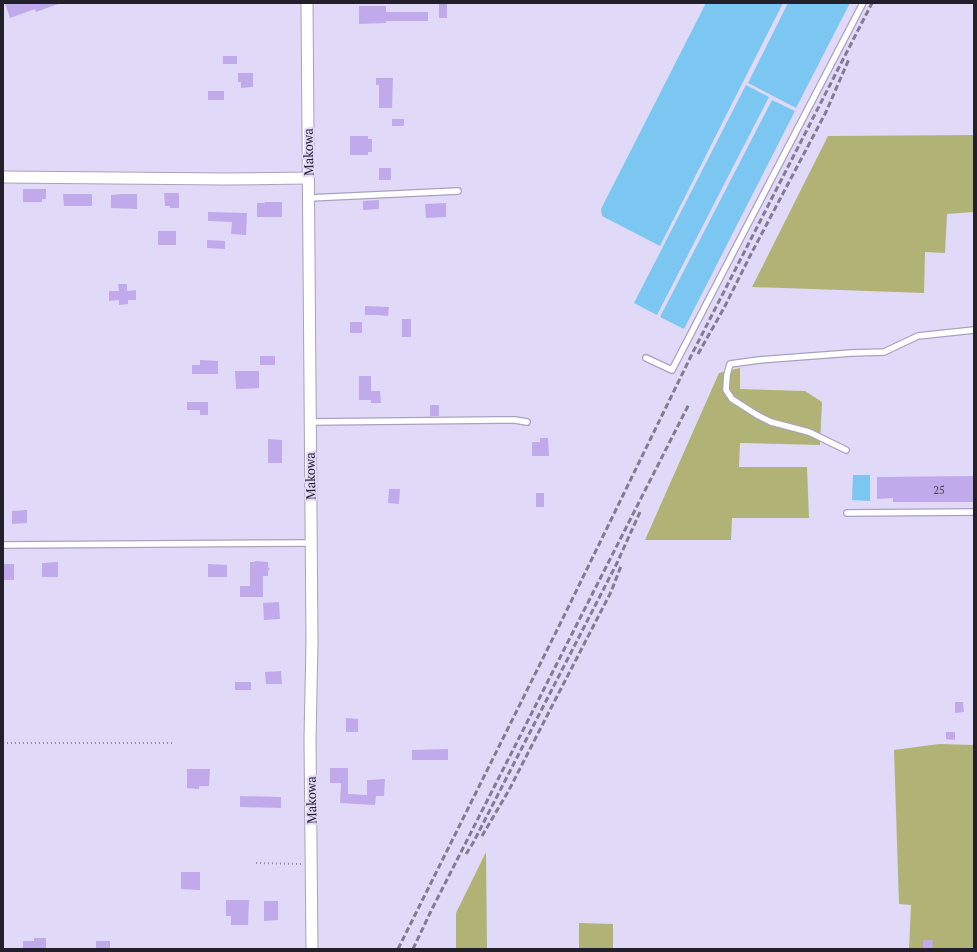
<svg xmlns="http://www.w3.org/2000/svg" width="977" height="952" viewBox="0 0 977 952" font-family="'PT Serif',serif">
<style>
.green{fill:#b1b376}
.water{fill:#7cc7f1}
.building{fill:#c1aaec}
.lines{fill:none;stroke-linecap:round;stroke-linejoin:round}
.service-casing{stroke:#a8a2bf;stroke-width:8}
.minor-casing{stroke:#a8a2bf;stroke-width:13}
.path{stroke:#8f8ba1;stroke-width:2;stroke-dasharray:1 3;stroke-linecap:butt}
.service{stroke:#fff;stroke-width:5.5}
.minor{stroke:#fff;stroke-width:11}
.rail{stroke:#807c91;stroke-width:3;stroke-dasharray:6 3;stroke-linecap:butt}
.labels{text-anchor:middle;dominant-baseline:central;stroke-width:4;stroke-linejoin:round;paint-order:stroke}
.number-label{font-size:11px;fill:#4a425b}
.street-label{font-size:13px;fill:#22202b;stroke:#e0d9f8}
</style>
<rect width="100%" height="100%" fill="#e0d9f8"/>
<!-- green -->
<g class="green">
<path d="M 974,135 L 974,212 L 947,214 L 945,253 L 925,252 L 924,293 L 752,287 L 828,136 Z"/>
<path d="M 740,368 L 740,389 L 805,391 L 822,402 L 820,445 L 740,443 L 739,467 L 807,467 L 809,518 L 732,518 L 731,540 L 645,540 L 719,373 Z"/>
<path d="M 939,744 L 974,745 L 974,949 L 909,949 L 911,905 L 899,904 L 894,750 Z"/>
<path d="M 486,852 L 487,949 L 456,949 L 456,913 Z"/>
<path d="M 579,923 L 613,924 L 613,949 L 579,949 Z"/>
</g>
<!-- water -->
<g class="water">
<path d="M 706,3 L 783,3 L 660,246 L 602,216 L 601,209 Z"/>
<path d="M 788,3 L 850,3 L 796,108 L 748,83 Z"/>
<path d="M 746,85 L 769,97 L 657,315 L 634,303 Z"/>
<path d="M 772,100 L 795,111 L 684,329 L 660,317 Z"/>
<path d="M 853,475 L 870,475 L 870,501 L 852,500 Z"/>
</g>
<!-- building -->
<g class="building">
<path d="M 5,3 L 58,3 L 58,4 L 36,12 L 35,9 L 10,18 Z"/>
<rect x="439" y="3" width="8" height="15"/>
<path d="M 359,6 L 386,6 L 386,12 L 428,12 L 428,21 L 386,21 L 386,23 L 359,24 Z"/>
<rect x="223" y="56" width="14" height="8"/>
<path d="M 238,73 L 253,73 L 253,87 L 241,88 L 241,82 L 238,82 Z"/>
<path d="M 376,78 L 393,78 L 392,108 L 379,108 L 379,85 L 376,85 Z"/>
<rect x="208" y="91" width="16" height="9"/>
<rect x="392" y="119" width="12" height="7"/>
<path d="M 350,136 L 368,136 L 368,139 L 372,139 L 372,152 L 368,152 L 368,155 L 350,155 Z"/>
<rect x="379" y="168" width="12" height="12"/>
<path d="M 23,189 L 46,189 L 46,199 L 42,199 L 42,202 L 23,202 Z"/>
<path d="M 164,193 L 179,193 L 179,208 L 170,208 L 170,206 L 165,206 Z"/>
<path d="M 63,194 L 92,194 L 92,206 L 64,206 Z"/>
<path d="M 121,194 L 137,194 L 137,209 L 111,208 L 111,195 Z"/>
<path d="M 379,200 L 379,209 L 363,210 L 363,201 Z"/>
<path d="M 265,202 L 282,202 L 282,217 L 257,217 L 257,203 L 265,203 Z"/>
<path d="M 446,203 L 446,217 L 426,218 L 425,204 Z"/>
<path d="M 208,212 L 247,213 L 246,235 L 231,234 L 232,222 L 208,221 Z"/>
<rect x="158" y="231" width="18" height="14"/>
<path d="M 207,240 L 225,241 L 225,249 L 207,248 Z"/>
<path d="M 118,284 L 127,284 L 127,291 L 136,290 L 136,300 L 128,300 L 128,304 L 119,305 L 119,300 L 109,301 L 109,291 L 119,291 Z"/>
<path d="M 365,306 L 389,307 L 388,316 L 377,315 L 365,315 Z"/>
<rect x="402" y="319" width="9" height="18"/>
<rect x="350" y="322" width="12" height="11"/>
<rect x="260" y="356" width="15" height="9"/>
<path d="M 200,360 L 218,361 L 218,374 L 192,374 L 192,365 L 200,365 Z"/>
<path d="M 235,371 L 259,371 L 259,388 L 236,389 Z"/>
<path d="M 359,376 L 371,376 L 371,391 L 380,391 L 381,403 L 371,403 L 371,400 L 359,400 Z"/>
<path d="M 187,402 L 208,402 L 208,415 L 200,415 L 200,410 L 187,410 Z"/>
<rect x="430" y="405" width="9" height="11"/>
<path d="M 540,438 L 548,438 L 549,456 L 532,456 L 532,442 L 540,442 Z"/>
<path d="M 268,439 L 282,440 L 282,463 L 268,463 Z"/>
<path d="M 974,476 L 974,502 L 893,502 L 893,498 L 877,499 L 877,477 Z"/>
<path d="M 389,489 L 400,489 L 399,504 L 388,503 Z"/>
<rect x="536" y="493" width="8" height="14"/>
<path d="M 27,510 L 27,523 L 12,524 L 12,511 Z"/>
<path d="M 255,561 L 268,562 L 268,567 L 270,569 L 268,571 L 268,576 L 263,576 L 263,597 L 240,597 L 240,586 L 250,586 L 250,562 L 255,562 Z"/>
<path d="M 58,562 L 58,577 L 42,577 L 42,563 Z"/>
<rect x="3" y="564" width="11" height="16"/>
<path d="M 208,564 L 227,565 L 227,577 L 208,577 Z"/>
<path d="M 279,602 L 280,619 L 264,620 L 263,603 Z"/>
<path d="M 281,671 L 282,684 L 266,684 L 265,672 Z"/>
<rect x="235" y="682" width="16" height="8"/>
<path d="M 955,702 L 963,702 L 964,712 L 955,713 Z"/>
<path d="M 346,718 L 358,719 L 358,732 L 346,732 Z"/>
<path d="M 946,732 L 955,732 L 955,740 L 946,739 Z"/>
<path d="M 448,749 L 448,760 L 412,760 L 412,750 Z"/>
<path d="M 330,768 L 348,768 L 348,794 L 367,795 L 367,780 L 385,779 L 384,796 L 376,796 L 375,805 L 340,803 L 341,783 L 330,783 Z"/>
<path d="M 187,769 L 210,769 L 209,786 L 199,786 L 199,789 L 187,788 Z"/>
<path d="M 240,796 L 281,797 L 281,808 L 240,807 Z"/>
<path d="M 181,872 L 200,872 L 200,890 L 181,889 Z"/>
<path d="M 226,900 L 249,900 L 248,925 L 231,925 L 231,916 L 226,916 Z"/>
<path d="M 264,901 L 278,901 L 278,920 L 264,921 Z"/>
<path d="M 34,938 L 46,938 L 46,949 L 23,949 L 23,941 L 34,941 Z"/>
<path d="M 923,940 L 933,940 L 932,949 L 923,949 Z"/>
<rect x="96" y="941" width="14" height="8"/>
</g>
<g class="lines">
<defs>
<g id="service">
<path d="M 309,198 L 458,191"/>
<path d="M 646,358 L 672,370 L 863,3"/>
<path d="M 310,422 L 499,420 L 515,420 L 527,422"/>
<path d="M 846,450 L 809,432 L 771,422 L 757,415 L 732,399 L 726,390 L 727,375 L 730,364 L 759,360 L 851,353 L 884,352 L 918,336 L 974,330"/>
<path d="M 847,513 L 974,512"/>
<path d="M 3,545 L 311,543"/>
</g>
<g id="minor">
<path d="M 307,3 L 312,642 L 310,739 L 312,949"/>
<path d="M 3,177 L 225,179 L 308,178"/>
</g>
</defs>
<!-- service casing -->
<use href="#service" class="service-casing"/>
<!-- minor casing -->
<use href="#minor" class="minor-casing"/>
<!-- path -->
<g class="path">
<path d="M 3,743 L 173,743"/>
<path d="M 256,863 L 302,864"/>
</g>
<!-- service -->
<use href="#service" class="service"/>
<!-- minor -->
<use href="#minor" class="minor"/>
<!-- rail -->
<g class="rail">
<path d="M 698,354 L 724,308 L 751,254 L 826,112 L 849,59"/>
<path d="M 482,836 L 509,790 L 551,708 L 611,592 L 621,566"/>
<path d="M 466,854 L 473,843 L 617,563 L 640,512"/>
<path d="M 398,949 L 563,618 L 693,352 L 872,3"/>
<path d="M 413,949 L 431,911 L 689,404"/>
</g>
</g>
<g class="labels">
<!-- number labels -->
<g class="number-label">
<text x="939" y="490">25</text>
</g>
<!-- street labels -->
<g class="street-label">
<text transform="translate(308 152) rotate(-91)">Makowa</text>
<text transform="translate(310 476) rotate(-91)">Makowa</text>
<text transform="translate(311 800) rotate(-91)">Makowa</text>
</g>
</g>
<!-- border -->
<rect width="977" height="952" fill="none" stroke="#22202b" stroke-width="8"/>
</svg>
